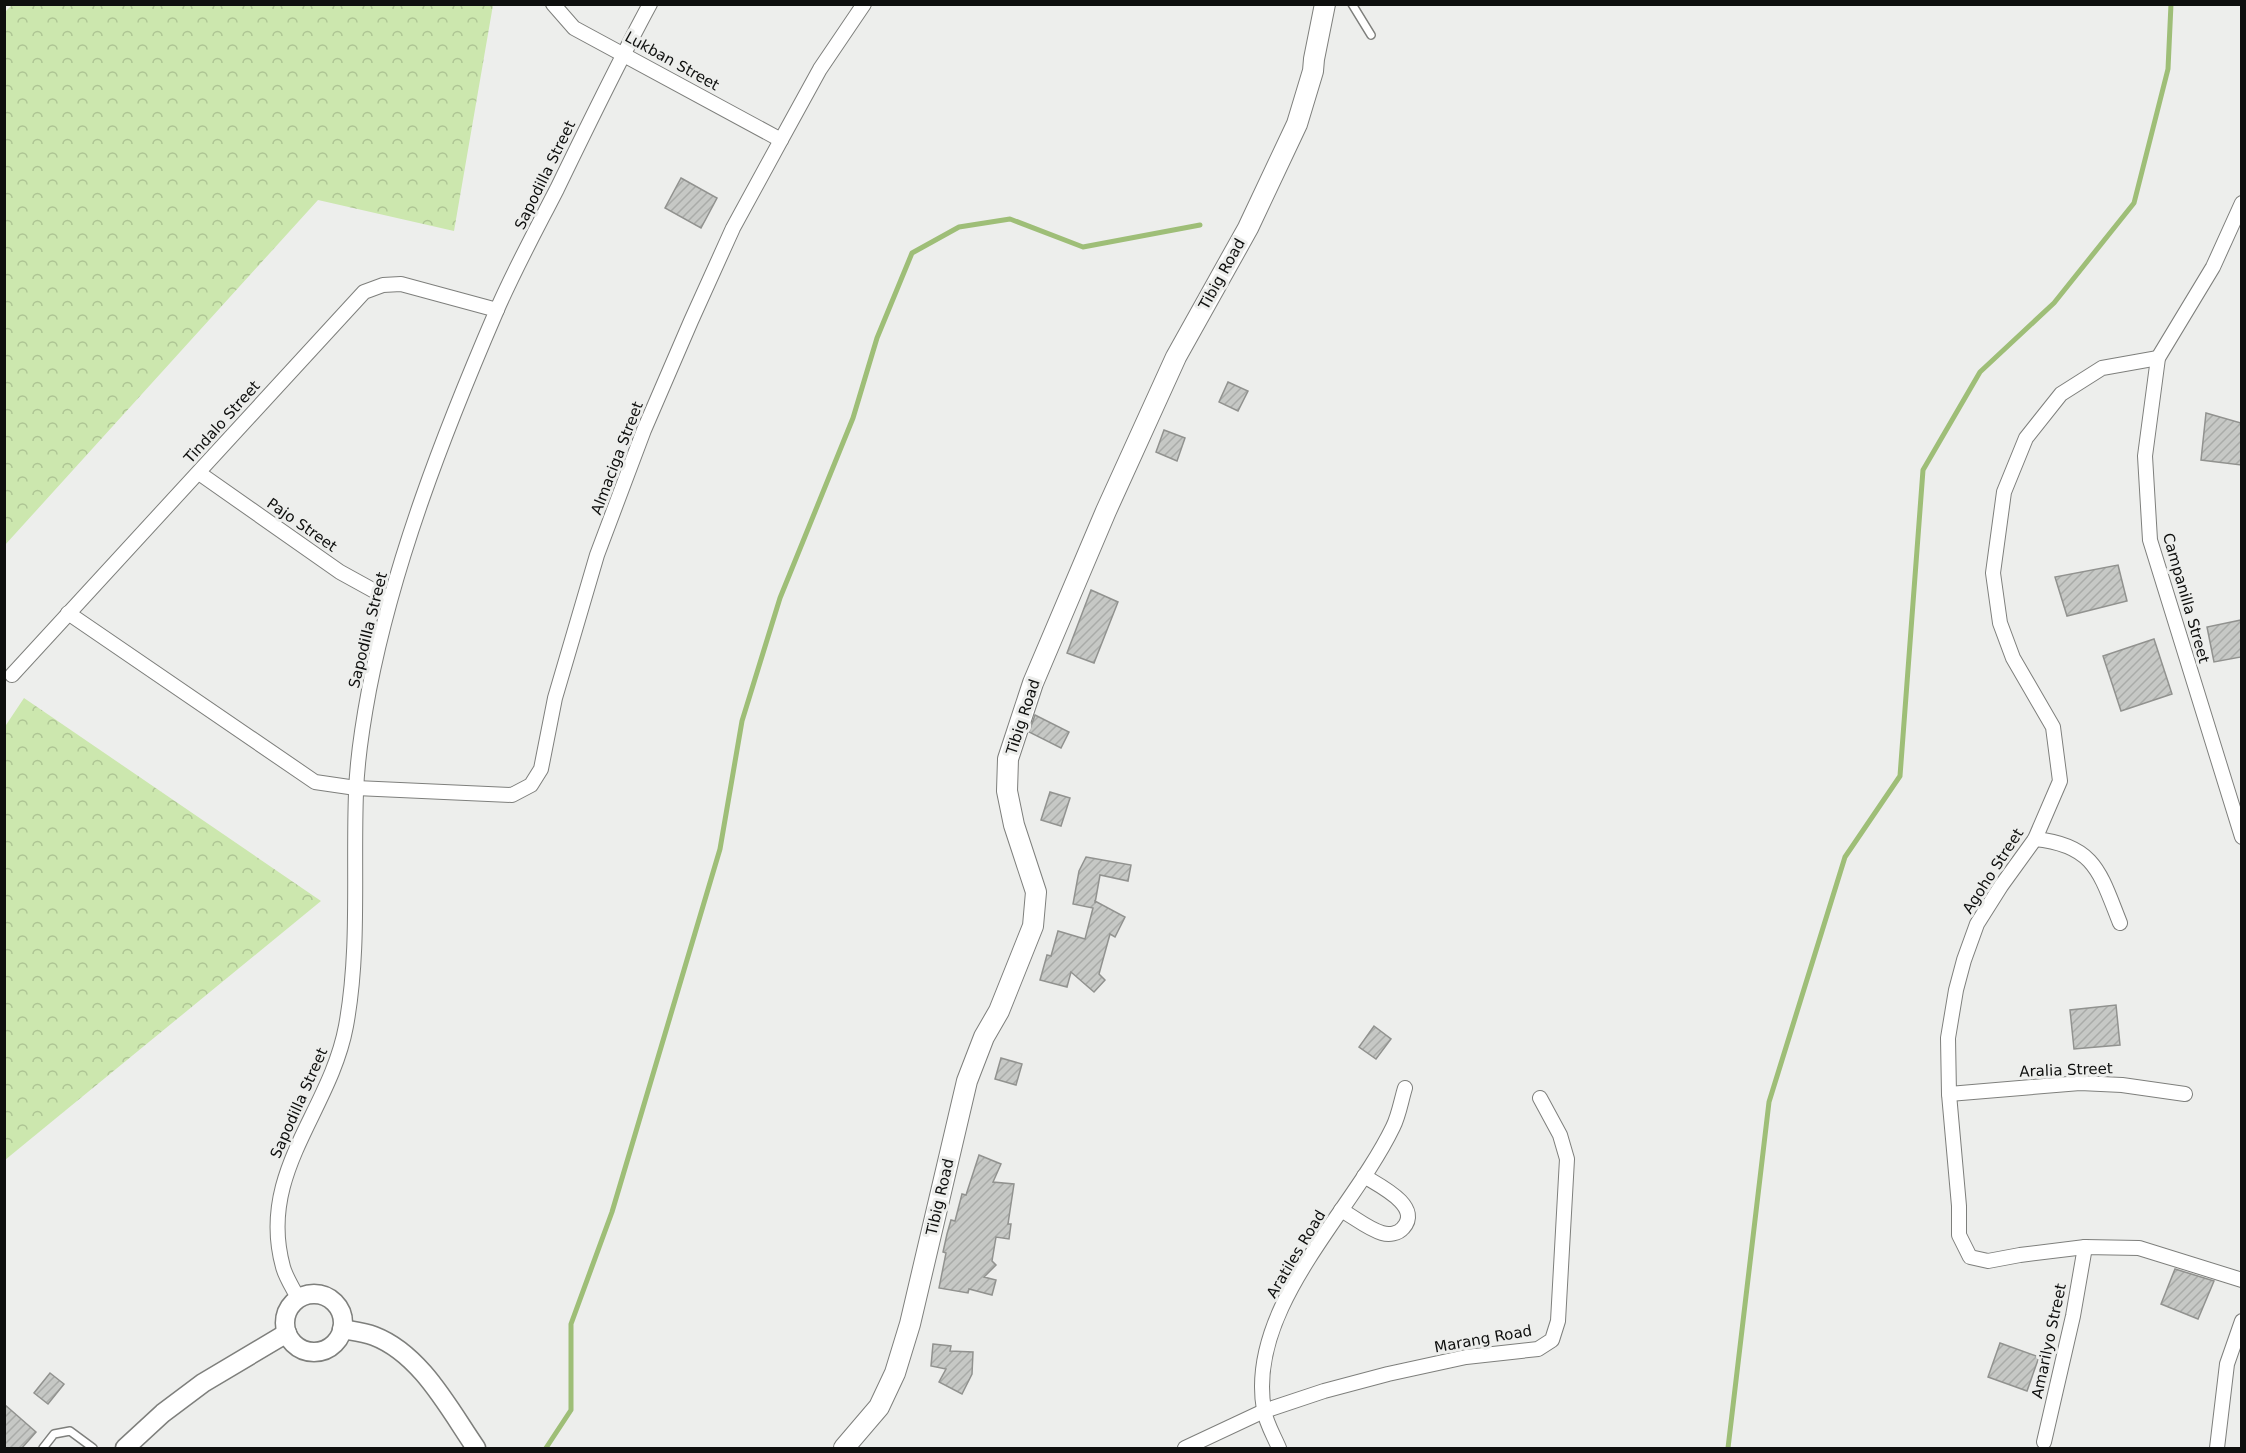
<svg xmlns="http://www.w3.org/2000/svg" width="2246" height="1453" viewBox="0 0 2246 1453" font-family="'DejaVu Sans',sans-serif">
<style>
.forest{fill:url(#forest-crowns)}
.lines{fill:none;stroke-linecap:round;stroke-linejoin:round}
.stream{stroke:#9ebe77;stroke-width:5}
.building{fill:url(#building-hatch);stroke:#91928f;stroke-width:1.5}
.service-casing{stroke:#7e7f7c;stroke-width:10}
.minor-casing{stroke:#7e7f7c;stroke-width:16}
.tertiary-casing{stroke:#7e7f7c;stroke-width:21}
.secondary-casing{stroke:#7e7f7c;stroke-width:22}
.service{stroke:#fff;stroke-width:7}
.minor{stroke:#fff;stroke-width:14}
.tertiary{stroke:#fff;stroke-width:18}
.secondary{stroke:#fff;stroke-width:20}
.labels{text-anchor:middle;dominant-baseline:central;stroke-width:6;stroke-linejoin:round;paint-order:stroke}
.street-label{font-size:15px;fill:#0e0f0e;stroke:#edeeec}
</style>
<defs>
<pattern id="forest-crowns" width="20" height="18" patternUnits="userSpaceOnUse" patternTransform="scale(1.5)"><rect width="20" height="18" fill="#cce7ae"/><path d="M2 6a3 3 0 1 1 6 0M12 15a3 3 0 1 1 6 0" fill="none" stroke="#aec594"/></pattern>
<pattern id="building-hatch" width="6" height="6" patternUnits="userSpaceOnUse" patternTransform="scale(1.5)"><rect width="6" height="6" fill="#c6c8c5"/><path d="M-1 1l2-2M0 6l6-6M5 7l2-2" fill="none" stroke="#a9aba8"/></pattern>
</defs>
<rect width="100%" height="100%" fill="#edeeec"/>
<!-- forest -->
<g class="forest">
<path d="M 12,5 L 493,5 L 454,231 L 318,200 L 5,545 L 4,13 Z"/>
<path d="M 24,698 L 321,901 L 5,1160 L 4,728 Z"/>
</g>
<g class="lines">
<!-- stream -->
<g class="stream">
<path d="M 546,1448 L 571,1410 L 571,1324 L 612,1212 L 720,849 L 742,721 L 780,598 L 853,418 L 877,338 L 912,253 L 959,227 L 1010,219 L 1083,247 L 1200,225"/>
<path d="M 1728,1448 L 1769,1102 L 1845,857 L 1900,776 L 1923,470 L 1980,372 L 2054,303 L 2134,203 L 2168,69 L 2171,4"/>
</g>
</g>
<!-- building -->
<g class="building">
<path d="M 681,178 L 717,198 L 701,228 L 665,208 Z"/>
<path d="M 1228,382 L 1248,391 L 1238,411 L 1219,402 Z"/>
<path d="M 2206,413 L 2241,423 L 2241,465 L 2201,460 Z"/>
<path d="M 1164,430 L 1185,438 L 1177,461 L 1156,452 Z"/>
<path d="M 2118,565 L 2127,601 L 2067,616 L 2055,577 Z"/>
<path d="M 1091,590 L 1118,602 L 1094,663 L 1067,653 Z"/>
<path d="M 2241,620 L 2241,657 L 2214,662 L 2207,627 Z"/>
<path d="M 2154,639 L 2172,694 L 2121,711 L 2103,656 Z"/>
<path d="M 1035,715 L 1069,732 L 1061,748 L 1029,732 Z"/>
<path d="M 1050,792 L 1070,798 L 1061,826 L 1041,820 Z"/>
<path d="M 1086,857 L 1131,865 L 1128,881 L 1100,875 L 1095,903 L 1095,901 L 1125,917 L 1115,937 L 1110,934 L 1099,974 L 1105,980 L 1094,992 L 1071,972 L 1067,987 L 1040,980 L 1047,955 L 1051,956 L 1058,931 L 1085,939 L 1093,908 L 1073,904 L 1079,871 Z"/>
<path d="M 2116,1005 L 2120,1045 L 2074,1049 L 2070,1010 Z"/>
<path d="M 1374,1026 L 1391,1039 L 1376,1059 L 1359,1047 Z"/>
<path d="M 1001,1058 L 1022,1064 L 1016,1085 L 995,1079 Z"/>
<path d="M 979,1155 L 1001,1164 L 993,1182 L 1014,1184 L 1008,1224 L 1011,1224 L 1009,1239 L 996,1237 L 992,1261 L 996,1265 L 984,1277 L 996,1280 L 992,1295 L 969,1289 L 968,1293 L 939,1288 L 946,1253 L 943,1252 L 947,1234 L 951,1220 L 955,1221 L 962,1194 L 966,1195 Z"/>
<path d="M 2175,1269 L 2214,1281 L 2198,1319 L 2161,1304 Z"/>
<path d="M 2000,1343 L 2039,1357 L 2027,1391 L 1988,1377 Z"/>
<path d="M 933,1344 L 951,1346 L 950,1351 L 973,1352 L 972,1374 L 962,1394 L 939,1382 L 946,1369 L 931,1366 Z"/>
<path d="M 50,1373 L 64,1384 L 48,1404 L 34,1393 Z"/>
<path d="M 4,1404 L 36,1432 L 21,1449 L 4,1449 Z"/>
</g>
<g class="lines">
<defs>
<g id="service">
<path d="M 1352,4 L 1371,35"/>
<path d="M 43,1448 L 54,1434 L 70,1431 L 93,1448"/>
</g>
<g id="minor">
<path d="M 553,4 L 574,28 L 781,140"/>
<path d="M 2242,203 L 2213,267 L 2158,358 L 2145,456 L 2150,540 L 2242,837"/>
<path d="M 2158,358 L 2102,368 L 2061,394 L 2026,438 L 2004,492 L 1993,573 L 2000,623 L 2013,658 L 2053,727 L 2060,781 L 2035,839 L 2001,886 L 1977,924 L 1964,960 L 1956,990 L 1948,1038 L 1949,1094 L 1959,1206 L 1959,1235 L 1970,1257 L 1988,1261 L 2020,1255 L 2085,1247 L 2139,1248 L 2242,1280"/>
<path d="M 199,473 L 340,572 L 389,599"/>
<path d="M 68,613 L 315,782 L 356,788 L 512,795 L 531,785 L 541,769 L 555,698 L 597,555 L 644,430 L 691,321 L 733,228 L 781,140 L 820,69 L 864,4"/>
<path d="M 12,675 L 364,292 L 383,285 L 401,284 L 497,310"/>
<path d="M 2035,839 C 2095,845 2100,873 2120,923"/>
<path d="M 1949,1094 L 2080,1083 L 2122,1085 L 2185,1094"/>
<path d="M 1341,1210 C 1354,1217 1368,1229 1382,1233 C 1389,1235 1398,1234 1403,1228 C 1423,1206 1378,1185 1364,1176"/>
<path d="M 298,1298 C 293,1288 286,1278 283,1267 C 257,1173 330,1112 346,1026 C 360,950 353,870 356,793 C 357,760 363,722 369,690 C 394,561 444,433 496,312 C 514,270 536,230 557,189 C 587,127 617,65 650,4"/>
<path d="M 2044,1442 L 2073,1316 L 2085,1247"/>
<path d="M 1185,1448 L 1264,1411 L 1324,1391 L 1388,1374 L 1466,1357 L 1538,1349 L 1552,1340 L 1558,1321 L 1567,1159 L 1560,1135 L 1540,1098"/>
<path d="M 1279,1448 C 1274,1436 1266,1423 1264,1410 C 1246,1308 1351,1214 1393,1127 C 1399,1115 1401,1101 1405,1088"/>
<path d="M 2217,1448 L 2227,1364 L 2242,1321"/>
</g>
<g id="tertiary">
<circle cx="314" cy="1323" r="29"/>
<path d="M 342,1329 C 353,1331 364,1332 374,1336 C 421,1354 449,1409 476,1448"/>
<path d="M 125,1448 L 163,1413 L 203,1383 L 287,1333"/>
</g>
<path id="secondary" d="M 844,1448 L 879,1407 L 895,1373 L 910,1324 L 967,1081 L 984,1037 L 999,1011 L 1033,926 L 1036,892 L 1014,825 L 1007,791 L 1008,759 L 1033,683 L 1106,511 L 1176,357 L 1248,228 L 1297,124 L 1313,71 L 1314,59 L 1325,4"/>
</defs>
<!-- service casing -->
<use href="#service" class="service-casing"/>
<!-- minor casing -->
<use href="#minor" class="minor-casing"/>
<!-- tertiary casing -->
<use href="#tertiary" class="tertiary-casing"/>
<!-- secondary casing -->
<use href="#secondary" class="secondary-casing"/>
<!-- service -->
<use href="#service" class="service"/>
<!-- minor -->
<use href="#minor" class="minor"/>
<!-- tertiary -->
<use href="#tertiary" class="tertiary"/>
<!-- secondary -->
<use href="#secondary" class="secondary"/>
</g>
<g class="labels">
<!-- street labels -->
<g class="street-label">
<text transform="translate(672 61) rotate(29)">Lukban Street</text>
<text transform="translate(545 175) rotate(-64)">Sapodilla Street</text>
<text transform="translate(1222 274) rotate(-61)">Tibig Road</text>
<text transform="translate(222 422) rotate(-48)">Tindalo Street</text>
<text transform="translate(617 458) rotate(-69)">Almaciga Street</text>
<text transform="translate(302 525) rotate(35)">Pajo Street</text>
<text transform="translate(2186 598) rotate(74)">Campanilla Street</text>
<text transform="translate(368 630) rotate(-76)">Sapodilla Street</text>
<text transform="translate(1023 717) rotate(-72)">Tibig Road</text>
<text transform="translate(1993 871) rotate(-57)">Agoho Street</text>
<text transform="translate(2066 1070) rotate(-2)">Aralia Street</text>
<text transform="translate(299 1103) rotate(-66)">Sapodilla Street</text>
<text transform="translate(940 1197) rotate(-77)">Tibig Road</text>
<text transform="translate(1296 1254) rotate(-59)">Aratiles Road</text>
<text transform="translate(1483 1339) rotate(-10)">Marang Road</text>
<text transform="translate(2049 1341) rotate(-78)">Amarilyo Street</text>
</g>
</g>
<!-- border -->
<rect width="2246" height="1453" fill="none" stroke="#0e0f0e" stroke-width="12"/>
</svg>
